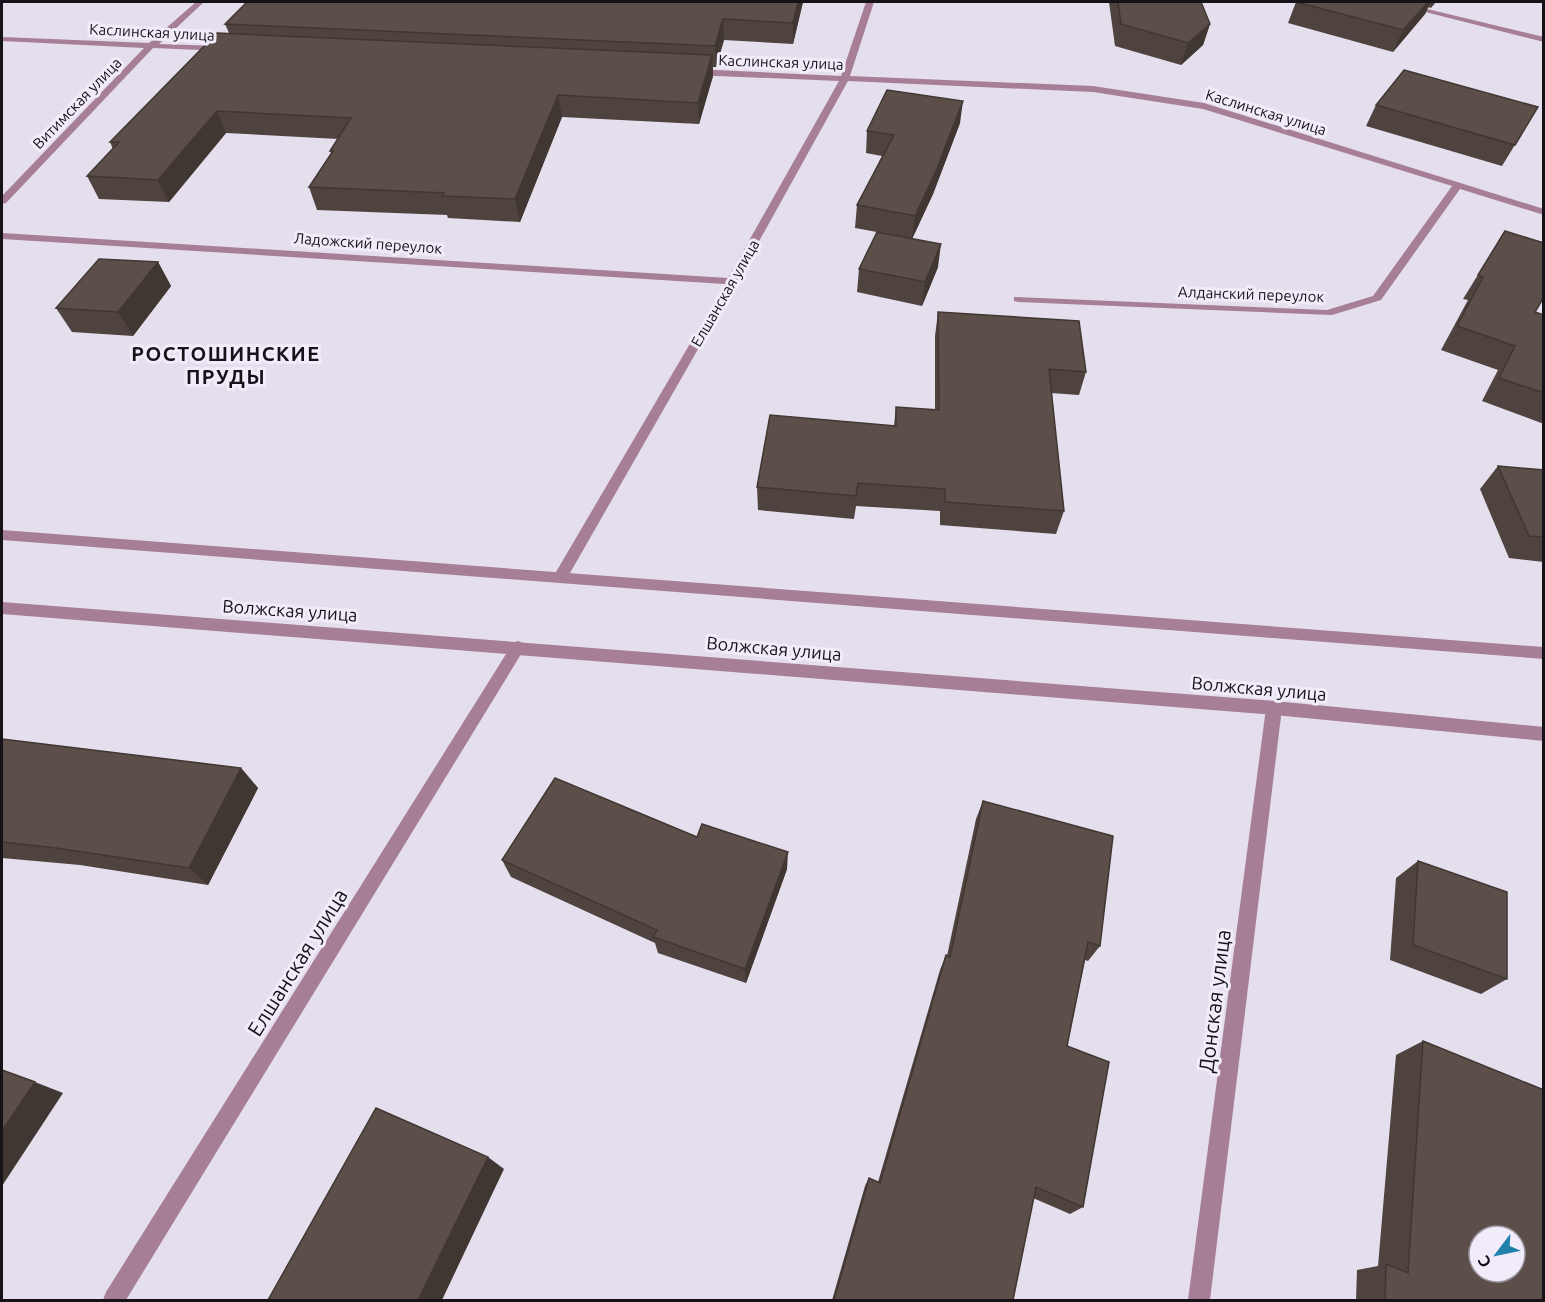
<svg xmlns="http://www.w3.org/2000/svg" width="1545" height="1302" viewBox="0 0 1545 1302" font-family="Ubuntu,sans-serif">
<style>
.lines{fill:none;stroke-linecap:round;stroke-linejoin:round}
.minor{fill:#a67f96;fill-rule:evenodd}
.tertiary{fill:#a67f96;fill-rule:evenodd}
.wall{fill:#4f433f}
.shaded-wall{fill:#403733}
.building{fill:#5c4e49;stroke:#403733;stroke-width:1.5;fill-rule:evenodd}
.labels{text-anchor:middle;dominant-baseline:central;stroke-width:6;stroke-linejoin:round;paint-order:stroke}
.far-street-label{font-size:15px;fill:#151318;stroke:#f2ebfa}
.street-label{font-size:18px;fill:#151318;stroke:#f2ebfa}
.far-district-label{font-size:20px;font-weight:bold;letter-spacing:1.5px;fill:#151318;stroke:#f2ebfa}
.near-street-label{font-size:21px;fill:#151318;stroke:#f2ebfa}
</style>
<rect width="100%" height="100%" fill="#e4deed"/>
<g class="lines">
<!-- minor -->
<g class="minor">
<path d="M 196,2 L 204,2 L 159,44 L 221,46 L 224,47 L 224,51 L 153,48 L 6,203 L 2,204 L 2,196 L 144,48 L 2,41 L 2,37 L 149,43 Z"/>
<path d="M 866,2 L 874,2 L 850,76 L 1093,86 L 1204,103 L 1544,209 L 1544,215 L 1460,189 L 1381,300 L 1332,315 L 1018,302 L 1014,301 L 1014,297 L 1327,310 L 1373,296 L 1452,186 L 1203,109 L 1093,92 L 848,81 L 737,281 L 566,580 L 556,580 L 554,576 L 556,572 L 725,284 L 2,239 L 2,233 L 728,278 L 839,81 L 694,75 L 690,72 L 694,69 L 841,76 Z"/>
<path d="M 1386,2 L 1398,2 L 1544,37 L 1544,42 Z"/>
<path d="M 518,641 L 523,643 L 525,647 L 523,651 L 126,1300 L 103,1300 L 106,1292 L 513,643 Z"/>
<path d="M 1274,701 L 1280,703 L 1282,708 L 1210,1300 L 1188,1300 L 1266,708 L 1268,703 Z"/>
</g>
<!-- tertiary -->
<g class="tertiary">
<path d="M 2,530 L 1544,647 L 1544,659 L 2,540 Z"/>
<path d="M 2,602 L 1274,701 L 1544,727 L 1544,741 L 1274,715 L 2,614 Z"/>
</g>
</g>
<!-- wall -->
<g class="wall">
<path d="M 803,2 L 793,44 L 724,40 L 716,67 L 713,67 L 713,76 L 699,124 L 562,117 L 520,222 L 448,218 L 447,215 L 317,210 L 309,187 L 331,153 L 330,151 L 338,139 L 226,133 L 169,202 L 99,199 L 87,176 L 113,149 L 110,142 L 229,33 L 225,24 Z"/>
<path d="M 1109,2 L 1201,2 L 1210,24 L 1203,45 L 1181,65 L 1115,46 Z"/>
<path d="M 1296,2 L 1436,2 L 1431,8 L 1428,7 L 1425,14 L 1393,52 L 1288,23 Z"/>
<path d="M 1376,105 L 1538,107 L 1502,166 L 1366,126 Z"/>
<path d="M 960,123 L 933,194 L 912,239 L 938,267 L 922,306 L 857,292 L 859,269 L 877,232 L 855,228 L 857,205 L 882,156 L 866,153 L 867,131 Z"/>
<path d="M 1505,231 L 1535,312 L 1544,315 L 1544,424 L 1482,401 L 1498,370 L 1441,350 L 1468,300 L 1463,299 Z"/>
<path d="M 158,262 L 171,286 L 133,336 L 72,332 L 56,308 Z"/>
<path d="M 938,312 L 1086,372 L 1079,395 L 1051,393 L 1064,511 L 1056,534 L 940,525 L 940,511 L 856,506 L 854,519 L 758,510 L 757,487 L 894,426 L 896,407 L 935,410 L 935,336 Z"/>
<path d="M 1498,466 L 1544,470 L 1544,562 L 1509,558 L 1480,489 Z"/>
<path d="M 2,739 L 241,768 L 258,788 L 208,885 L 80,865 L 2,858 Z"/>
<path d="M 983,801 L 1100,946 L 1088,961 L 1085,960 L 1067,1046 L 1083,1207 L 1070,1214 L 1033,1198 L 1013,1300 L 832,1300 L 865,1186 L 869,1178 L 878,1182 L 940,970 L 946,955 L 947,956 L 976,819 Z"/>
<path d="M 502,860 L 787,869 L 746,983 L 658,953 L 655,943 L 511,877 Z"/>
<path d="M 1418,861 L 1507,979 L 1481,994 L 1390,960 L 1396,878 Z"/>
<path d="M 1423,1041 L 1544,1300 L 1356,1300 L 1357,1270 L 1378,1266 L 1396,1055 Z"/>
</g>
<!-- shaded-wall -->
<g class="shaded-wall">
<path d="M 798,2 L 803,2 L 793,44 L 793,23 Z"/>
<path d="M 1428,2 L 1431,2 L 1425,14 L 1393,52 L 1403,30 Z"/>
<path d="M 723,19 L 724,40 L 716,67 L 715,46 Z"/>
<path d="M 1210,24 L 1203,45 L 1181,65 L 1188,43 Z"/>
<path d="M 712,55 L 713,76 L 699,124 L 698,103 Z"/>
<path d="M 558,95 L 562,117 L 520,222 L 515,199 Z"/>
<path d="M 963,101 L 960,123 L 933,194 L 912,239 L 915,216 Z"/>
<path d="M 217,111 L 226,133 L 169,202 L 158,180 Z"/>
<path d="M 941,244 L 938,267 L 922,306 L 925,282 Z"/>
<path d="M 158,262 L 171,286 L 133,336 L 118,312 Z"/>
<path d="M 241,768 L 258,788 L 208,885 L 189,868 Z"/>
<path d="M 788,852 L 787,869 L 746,983 L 745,969 Z"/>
<path d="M 35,1082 L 63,1093 L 2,1186 L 2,1131 Z"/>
<path d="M 488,1157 L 504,1169 L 442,1300 L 418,1300 Z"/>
</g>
<!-- building -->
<g class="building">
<path d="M 247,2 L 798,2 L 793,23 L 723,19 L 715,46 L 225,24 Z"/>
<path d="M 1118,2 L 1201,2 L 1210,24 L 1188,43 L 1121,24 Z"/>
<path d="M 1296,2 L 1428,2 L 1403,30 Z"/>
<path d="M 217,33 L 712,55 L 698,103 L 558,95 L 515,199 L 442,196 L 444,193 L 309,187 L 333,151 L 330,151 L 351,118 L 217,111 L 158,180 L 87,176 L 119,142 L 110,142 Z"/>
<path d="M 1404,70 L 1538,107 L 1515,145 L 1376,105 Z"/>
<path d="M 887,90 L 963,101 L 936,171 L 915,216 L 857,205 L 894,135 L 867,131 Z"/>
<path d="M 1505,231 L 1544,243 L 1544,297 L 1535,312 L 1544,315 L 1544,393 L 1499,378 L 1515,346 L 1457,326 L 1483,277 L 1478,275 Z"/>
<path d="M 877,232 L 941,244 L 925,282 L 859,269 Z"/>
<path d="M 99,259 L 158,262 L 118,312 L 56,308 Z"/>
<path d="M 938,312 L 1079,321 L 1086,372 L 1049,369 L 1064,511 L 945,502 L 945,489 L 858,483 L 856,496 L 757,487 L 770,415 L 896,426 L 896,407 L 939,410 Z"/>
<path d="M 1498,466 L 1544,470 L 1544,537 L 1529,536 Z"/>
<path d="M 2,739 L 241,768 L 189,868 L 56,848 L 2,842 Z"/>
<path d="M 555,778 L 697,837 L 702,824 L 788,852 L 745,969 L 653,937 L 657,930 L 502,860 Z"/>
<path d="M 983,801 L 1113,836 L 1100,946 L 1088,942 L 1067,1046 L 1109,1062 L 1083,1207 L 1036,1187 L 1013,1300 L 834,1300 L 869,1178 L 880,1183 L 946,955 L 950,957 Z"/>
<path d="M 1418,861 L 1507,892 L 1507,979 L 1413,945 Z"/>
<path d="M 1423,1041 L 1544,1090 L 1544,1300 L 1385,1300 L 1386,1264 L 1408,1273 ZM 1479,1236 L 1515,1236 L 1515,1272 L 1479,1272 Z"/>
<path d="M 2,1070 L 35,1082 L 2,1131 Z"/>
<path d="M 376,1108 L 488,1157 L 418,1300 L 268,1300 Z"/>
</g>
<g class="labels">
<!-- far-street labels -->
<g class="far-street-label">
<text transform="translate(152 32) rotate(3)">Каслинская улица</text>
<text transform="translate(781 62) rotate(2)">Каслинская улица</text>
<text transform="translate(77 103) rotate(-46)">Витимская улица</text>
<text transform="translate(1266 112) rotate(17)">Каслинская улица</text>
<text transform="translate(368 243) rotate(4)">Ладожский переулок</text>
<text transform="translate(725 293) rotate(-60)">Елшанская улица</text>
<text transform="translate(1251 294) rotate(2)">Алданский переулок</text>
</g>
<!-- street labels -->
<g class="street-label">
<text transform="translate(290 610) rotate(4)">Волжская улица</text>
<text transform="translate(774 648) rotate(5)">Волжская улица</text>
<text transform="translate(1259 688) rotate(5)">Волжская улица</text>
</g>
<!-- far-district labels -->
<g class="far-district-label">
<text x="226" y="353">РОСТОШИНСКИЕ<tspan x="226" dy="23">ПРУДЫ</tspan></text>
</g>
<!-- near-street labels -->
<g class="near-street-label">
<text transform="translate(297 962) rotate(-58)">Елшанская улица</text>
<text transform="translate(1214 1001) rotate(-83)">Донская улица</text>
</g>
</g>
<!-- border -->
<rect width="1545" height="1302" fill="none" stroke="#151318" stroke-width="6"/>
<!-- north arrow -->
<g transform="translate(1497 1254) rotate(238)"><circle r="28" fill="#f2ebfa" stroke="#9a95a0" stroke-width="1.5"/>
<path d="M0-4.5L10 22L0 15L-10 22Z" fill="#2181ad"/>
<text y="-9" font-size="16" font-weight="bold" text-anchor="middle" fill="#151318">С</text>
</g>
</svg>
